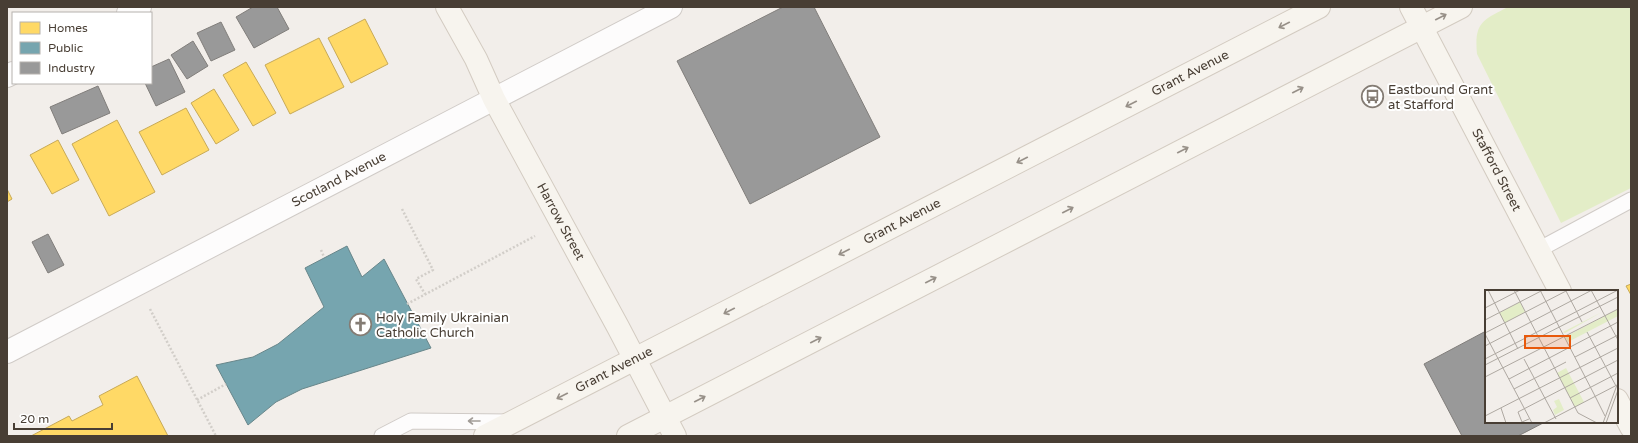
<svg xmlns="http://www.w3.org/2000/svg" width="1638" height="443" viewBox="0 0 1638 443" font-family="'Varela Round',sans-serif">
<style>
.green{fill:#e3edc7}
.homes{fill:#ffd966;stroke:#c8aa57}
.public{fill:#76a5af;stroke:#68868a}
.industry{fill:#999;stroke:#817e7b}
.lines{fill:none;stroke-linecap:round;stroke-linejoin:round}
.lane-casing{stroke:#d0cbc7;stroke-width:17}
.street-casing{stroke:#d0cbc7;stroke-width:24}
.secondary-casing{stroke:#d3cbc1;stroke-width:24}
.path{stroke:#d2cec9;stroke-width:2.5;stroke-dasharray:2 2;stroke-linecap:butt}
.lane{stroke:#fdfcfc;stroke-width:15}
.street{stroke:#fdfcfc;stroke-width:22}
.secondary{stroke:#f7f4ee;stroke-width:22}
.oneway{stroke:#979088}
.oneway2{stroke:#a29d98}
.labels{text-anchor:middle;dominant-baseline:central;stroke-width:4;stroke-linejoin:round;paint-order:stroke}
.street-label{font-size:13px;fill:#483e34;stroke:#fff}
.poi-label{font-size:13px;fill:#483e34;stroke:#fff;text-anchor:start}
.inset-road{fill:none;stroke:#aea8a1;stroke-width:1}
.view{fill:#e8590c;fill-opacity:0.15;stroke:#e8590c;stroke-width:2}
.inset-edge{fill:none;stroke:#483e34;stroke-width:2}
</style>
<rect width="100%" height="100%" fill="#f2eeea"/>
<!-- green -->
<path class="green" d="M 1508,7 L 1631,7 L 1631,188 L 1561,223 L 1477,54 C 1474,22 1483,20 1508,7 Z"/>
<!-- homes -->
<g class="homes">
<path d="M 365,19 L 388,64 L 351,83 L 328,38 Z"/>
<path d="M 319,38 L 344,87 L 290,114 L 265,65 Z"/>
<path d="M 246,62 L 276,113 L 253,126 L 223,75 Z"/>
<path d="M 214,89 L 239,130 L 216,144 L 191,103 Z"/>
<path d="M 186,108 L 209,150 L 162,175 L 139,132 Z"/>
<path d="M 117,120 L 155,192 L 109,216 L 72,144 Z"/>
<path d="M 58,140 L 79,180 L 52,194 L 30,155 Z"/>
<path d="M 7,189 L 12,199 L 7,202 Z"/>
<path d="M 1631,284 L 1631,295 L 1626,286 Z"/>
<path d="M 137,376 L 168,436 L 31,436 L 69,416 L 72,421 L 103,405 L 99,396 Z"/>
</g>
<!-- public -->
<path class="public" d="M 347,246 L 362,277 L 384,259 L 431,348 L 302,389 L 276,402 L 248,425 L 216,365 L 253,357 L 278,344 L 324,307 L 305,268 Z"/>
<!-- industry -->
<g class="industry">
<path d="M 253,7 L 277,7 L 289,29 L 254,48 L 236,17 Z"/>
<path d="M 783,7 L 814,7 L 880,137 L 750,204 L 677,61 Z"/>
<path d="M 221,22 L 235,50 L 211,61 L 197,33 Z"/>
<path d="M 193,41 L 208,66 L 187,79 L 171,55 Z"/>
<path d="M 169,59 L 185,92 L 156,106 L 145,83 L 151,83 L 151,67 Z"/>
<path d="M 98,86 L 110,113 L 62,134 L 50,107 Z"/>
<path d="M 48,234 L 64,265 L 48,273 L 32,242 Z"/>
<path d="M 1486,331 L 1486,422 L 1545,422 L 1518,436 L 1462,436 L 1424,364 Z"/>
</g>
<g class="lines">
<defs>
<g id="lane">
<path d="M 1538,250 L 1631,200"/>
<path d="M 382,436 L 411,421 L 510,422"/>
</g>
<g id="street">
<path d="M 128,13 L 140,7"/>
<path d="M 7,76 L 13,73"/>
<path id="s1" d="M 7,352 L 671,7"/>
</g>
<g id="secondary">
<path id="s2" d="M 447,7 L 476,59 L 494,99 L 618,327 L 675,436"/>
<path id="s3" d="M 1411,7 L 1560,291"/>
<path d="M 1617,400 L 1631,427"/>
<path id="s4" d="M 485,436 L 1319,7"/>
<path d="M 628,436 L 1461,7"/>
</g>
</defs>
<!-- lane casing -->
<use href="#lane" class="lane-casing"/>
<!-- street casing -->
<use href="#street" class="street-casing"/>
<!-- secondary casing -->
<use href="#secondary" class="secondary-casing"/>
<!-- path -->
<g class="path">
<path d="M 402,209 L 433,270 L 416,279 L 425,294"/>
<path d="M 321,250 L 324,257"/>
<path d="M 407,304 L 535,236"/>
<path d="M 150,309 L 216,436"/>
<path d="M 197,400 L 226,384"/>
</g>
<!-- lane -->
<use href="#lane" class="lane"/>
<!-- street -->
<use href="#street" class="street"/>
<!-- secondary -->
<use href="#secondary" class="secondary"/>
</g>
<!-- one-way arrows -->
<defs><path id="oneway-shaft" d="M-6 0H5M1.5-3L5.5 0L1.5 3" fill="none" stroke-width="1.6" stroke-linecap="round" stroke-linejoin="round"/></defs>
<g class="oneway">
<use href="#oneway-shaft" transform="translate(1441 17) rotate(-27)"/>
<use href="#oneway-shaft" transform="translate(1284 25) rotate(153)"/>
<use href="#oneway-shaft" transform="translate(1298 90) rotate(-27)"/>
<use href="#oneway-shaft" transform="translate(1131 104) rotate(153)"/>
<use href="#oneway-shaft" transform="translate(1183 150) rotate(-27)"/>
<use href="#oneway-shaft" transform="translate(1022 160) rotate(153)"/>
<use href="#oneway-shaft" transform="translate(1068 210) rotate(-27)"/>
<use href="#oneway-shaft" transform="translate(844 252) rotate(153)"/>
<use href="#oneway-shaft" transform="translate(931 280) rotate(-27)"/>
<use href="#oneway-shaft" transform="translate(729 311) rotate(153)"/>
<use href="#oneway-shaft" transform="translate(816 340) rotate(-27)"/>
<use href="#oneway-shaft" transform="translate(562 396) rotate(153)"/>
<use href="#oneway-shaft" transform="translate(700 399) rotate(-27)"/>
</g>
<use class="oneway2" href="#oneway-shaft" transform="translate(474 421) rotate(-180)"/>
<!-- icons -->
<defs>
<symbol id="bus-ring" viewBox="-11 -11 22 22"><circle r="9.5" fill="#fff" stroke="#847c74" stroke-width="1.5"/><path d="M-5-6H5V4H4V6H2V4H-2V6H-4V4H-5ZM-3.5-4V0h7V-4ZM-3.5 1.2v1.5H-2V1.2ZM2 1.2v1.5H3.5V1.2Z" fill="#847c74"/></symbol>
<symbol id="church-ring" viewBox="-11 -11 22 22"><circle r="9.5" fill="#fff" stroke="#847c74" stroke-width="1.5"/><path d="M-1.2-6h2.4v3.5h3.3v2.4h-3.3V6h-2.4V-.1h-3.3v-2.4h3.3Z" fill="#847c74"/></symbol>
</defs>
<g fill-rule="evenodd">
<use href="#bus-ring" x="1360" y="84" width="25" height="25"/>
<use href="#church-ring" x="348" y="312" width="25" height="25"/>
</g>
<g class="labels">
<!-- street labels -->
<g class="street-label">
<text stroke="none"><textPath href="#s4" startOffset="793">Grant Avenue</textPath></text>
<text stroke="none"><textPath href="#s3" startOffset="184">Stafford Street</textPath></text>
<text stroke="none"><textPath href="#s1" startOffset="374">Scotland Avenue</textPath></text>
<text stroke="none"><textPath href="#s2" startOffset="243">Harrow Street</textPath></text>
<text stroke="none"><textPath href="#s4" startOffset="469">Grant Avenue</textPath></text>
<text stroke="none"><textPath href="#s4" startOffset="145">Grant Avenue</textPath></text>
</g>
<!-- poi labels -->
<g class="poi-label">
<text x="1388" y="90">Eastbound Grant<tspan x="1388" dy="15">at Stafford</tspan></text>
<text x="376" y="318">Holy Family Ukrainian<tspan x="376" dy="15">Catholic Church</tspan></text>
</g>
</g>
<!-- overview -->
<g transform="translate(1485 290)">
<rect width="133" height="133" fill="#f2eeea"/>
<path d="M 35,12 L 40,22 L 20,33 L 14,23 ZM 133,19 L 133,26 L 83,52 L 80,47 ZM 117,22 L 80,43 L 78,42 ZM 81,78 L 99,112 L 90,117 L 72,83 ZM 74,109 L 79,120 L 70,125 L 68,120 L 72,117 L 69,111 Z" fill="#e3edc7"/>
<path class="inset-road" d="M 3,0 L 33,59M 29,0 L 93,123 L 112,133M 55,0 L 110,106M 106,0 L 133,50M 81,1 L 97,32M 0,18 L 35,0M 0,30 L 58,0M 102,42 L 131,96M 0,43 L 83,0M 0,44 L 47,133M 0,56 L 107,0M 90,67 L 133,45M 0,69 L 133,0M 39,69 L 71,129M 0,75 L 133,7M 0,87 L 133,19M 24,89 L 133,32M 29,99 L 81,72M 110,106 L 120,126M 85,108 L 133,83M 16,118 L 21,133M 0,126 L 133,58M 44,129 L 37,132 L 33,122 L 133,70M 59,133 L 132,95M 118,133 L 132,95M 121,133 L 133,100"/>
<path class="view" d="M 40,46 L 85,46 L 85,58 L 40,58 Z"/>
<rect width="133" height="133" class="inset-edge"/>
</g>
<!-- border -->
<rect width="1638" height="443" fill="none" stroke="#483e34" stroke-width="16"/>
<!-- legend -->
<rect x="12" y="12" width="140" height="72" fill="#ffffff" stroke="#b6b2ae"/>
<rect x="20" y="22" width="20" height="12" fill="#ffd966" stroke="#b6b2ae"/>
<text x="48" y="32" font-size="12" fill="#483e34">Homes</text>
<rect x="20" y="42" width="20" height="12" fill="#76a5af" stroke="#b6b2ae"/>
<text x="48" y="52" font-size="12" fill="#483e34">Public</text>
<rect x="20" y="62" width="20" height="12" fill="#999999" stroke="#b6b2ae"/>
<text x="48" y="72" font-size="12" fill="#483e34">Industry</text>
<!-- scale -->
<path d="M14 423v6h98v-6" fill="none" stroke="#483e34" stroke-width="2"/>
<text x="20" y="423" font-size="12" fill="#483e34" stroke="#ffffff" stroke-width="3" paint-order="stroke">20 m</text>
</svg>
